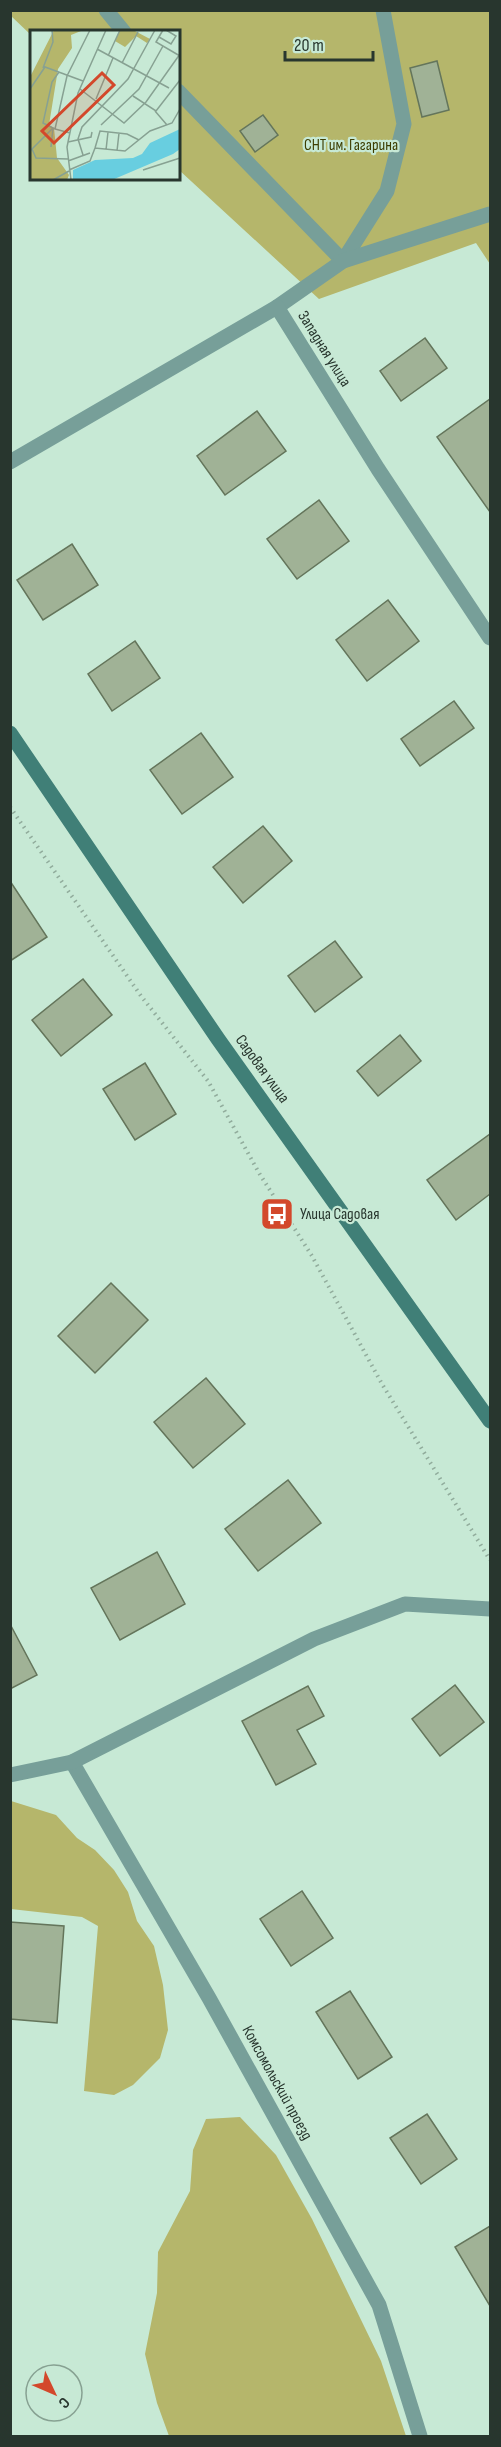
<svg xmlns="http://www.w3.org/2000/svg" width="501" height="2447" viewBox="0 0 501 2447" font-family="'Sofia Sans Condensed',sans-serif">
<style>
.green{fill:#b5b66b}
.building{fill:#a0b296;stroke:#64755b;stroke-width:1.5}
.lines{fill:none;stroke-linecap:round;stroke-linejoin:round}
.path{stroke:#91ac9c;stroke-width:4;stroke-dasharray:1.5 4.5;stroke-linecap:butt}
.lane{stroke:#779f99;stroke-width:15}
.street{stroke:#779f99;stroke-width:15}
.secondary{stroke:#407f77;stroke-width:15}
.labels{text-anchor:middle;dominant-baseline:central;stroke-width:4.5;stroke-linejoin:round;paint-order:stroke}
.park-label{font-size:16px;fill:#3d3d00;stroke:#c7e9d5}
.street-label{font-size:16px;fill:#28362e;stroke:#c7e9d5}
.poi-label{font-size:16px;fill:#28362e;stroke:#c7e9d5;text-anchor:start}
.inset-road{fill:none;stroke:#87a192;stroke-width:1.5}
.view{fill:#d3482b;fill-opacity:0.15;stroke:#d3482b;stroke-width:3}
.inset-edge{fill:none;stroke:#28362e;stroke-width:3}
</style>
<rect width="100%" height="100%" fill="#c7e9d5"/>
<!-- green -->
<g class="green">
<path d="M 10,11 L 490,11 L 490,264 L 476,243 L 319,299 L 179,170 L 178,32 L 32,32 L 31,35 L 11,16 Z"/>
<path d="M 11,1801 L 56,1815 L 77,1838 L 95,1850 L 114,1870 L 128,1892 L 137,1921 L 154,1946 L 163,1985 L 168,2030 L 160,2058 L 133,2085 L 114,2095 L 84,2091 L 98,1926 L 82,1917 L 11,1909 Z"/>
<path d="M 240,2117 L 276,2155 L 312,2219 L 381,2361 L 406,2436 L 169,2436 L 157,2403 L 145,2354 L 157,2293 L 158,2252 L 190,2191 L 193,2150 L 206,2119 Z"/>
</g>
<!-- building -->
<g class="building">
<path d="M 437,61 L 449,110 L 422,117 L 410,68 Z"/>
<path d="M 263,115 L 278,135 L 255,152 L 240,131 Z"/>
<path d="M 425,338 L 447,368 L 401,401 L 380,371 Z"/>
<path d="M 490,399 L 490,512 L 437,437 Z"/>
<path d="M 257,411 L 286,451 L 225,495 L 197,456 Z"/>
<path d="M 319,500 L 349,541 L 297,579 L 267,539 Z"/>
<path d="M 72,544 L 98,585 L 43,620 L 17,580 Z"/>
<path d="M 388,600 L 419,641 L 367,681 L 336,640 Z"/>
<path d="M 135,641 L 160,678 L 112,711 L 88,674 Z"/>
<path d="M 454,701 L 474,728 L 420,766 L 401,739 Z"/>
<path d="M 201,733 L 233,777 L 182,814 L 150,770 Z"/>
<path d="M 263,826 L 292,861 L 243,903 L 213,867 Z"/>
<path d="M 10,881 L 47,937 L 10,961 Z"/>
<path d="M 335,941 L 362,977 L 315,1012 L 288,976 Z"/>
<path d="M 83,979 L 112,1015 L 61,1056 L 32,1020 Z"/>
<path d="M 400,1035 L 421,1061 L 378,1096 L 357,1071 Z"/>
<path d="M 145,1063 L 176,1114 L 135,1140 L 103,1089 Z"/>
<path d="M 490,1134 L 490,1194 L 456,1220 L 427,1180 Z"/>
<path d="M 111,1283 L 148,1320 L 95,1373 L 58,1336 Z"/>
<path d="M 206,1378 L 245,1424 L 193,1468 L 154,1422 Z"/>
<path d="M 288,1480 L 321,1523 L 258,1571 L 225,1529 Z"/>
<path d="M 157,1552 L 185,1604 L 120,1640 L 91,1588 Z"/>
<path d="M 10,1624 L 37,1675 L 10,1689 Z"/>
<path d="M 455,1685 L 484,1722 L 440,1756 L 412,1719 Z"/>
<path d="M 308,1686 L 324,1716 L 297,1730 L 316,1764 L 276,1785 L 242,1721 Z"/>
<path d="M 302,1891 L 333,1938 L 291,1966 L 260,1919 Z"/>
<path d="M 10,1922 L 64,1926 L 57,2023 L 10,2019 Z"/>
<path d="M 350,1991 L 392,2057 L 358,2079 L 316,2012 Z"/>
<path d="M 427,2114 L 457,2159 L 421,2184 L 390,2138 Z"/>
<path d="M 490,2226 L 490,2306 L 455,2247 Z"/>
</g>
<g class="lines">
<!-- path -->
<path class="path" d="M 10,807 L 141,996 L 208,1081 L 259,1173 L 312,1256 L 382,1384 L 490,1560"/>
<!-- lane -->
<g class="lane">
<path d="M 106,10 L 124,32"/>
<path d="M 178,91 L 343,261 L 387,191 L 404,124 L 383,10"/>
<path d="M 277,307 L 343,261 L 490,214"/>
</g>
<!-- street -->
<g class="street">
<path d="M 10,462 L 277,307 L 378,469 L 490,638"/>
<path d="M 72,1762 L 209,1998 L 379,2305 L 420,2436"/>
<path d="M 10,1775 L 72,1762 L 314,1639 L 405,1604 L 490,1609"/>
</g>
<!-- secondary -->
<path class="secondary" d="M 10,733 L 218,1039 L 490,1421"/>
</g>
<!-- icons -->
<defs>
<symbol id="bus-square" viewBox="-11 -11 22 22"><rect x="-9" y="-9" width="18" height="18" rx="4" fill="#d3482b" stroke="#c7e9d5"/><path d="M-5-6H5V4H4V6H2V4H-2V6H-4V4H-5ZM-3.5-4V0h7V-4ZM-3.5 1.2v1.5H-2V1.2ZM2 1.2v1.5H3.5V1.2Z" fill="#fff"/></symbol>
</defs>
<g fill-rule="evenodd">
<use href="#bus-square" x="258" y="1195" width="38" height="38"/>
</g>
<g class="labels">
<!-- park labels -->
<g class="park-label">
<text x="351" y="145">СНТ им. Гагарина</text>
</g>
<!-- street labels -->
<g class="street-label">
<text transform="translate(324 349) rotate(58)">Западная улица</text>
<text transform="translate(262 1069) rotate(54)">Садовая улица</text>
<text transform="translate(277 2083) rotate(61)">Комсомольский проезд</text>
</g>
<!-- poi labels -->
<g class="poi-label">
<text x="300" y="1214">Улица Садовая</text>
</g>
</g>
<!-- overview -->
<g transform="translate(30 30)">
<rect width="150" height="150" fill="#c7e9d5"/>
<path d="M 24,0 L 51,1 L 41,5 L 42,18 L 28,39 L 19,95 L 24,98 L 27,128 L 39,145 L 37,150 L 0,150 L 0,47 ZM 90,0 L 103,0 L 120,9 L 117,13 L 106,6 L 95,17 L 85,11 Z" fill="#b5b66b"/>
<path d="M 150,99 L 150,119 L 143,124 L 82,150 L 43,150 L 43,140 L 65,130 L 103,128 L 112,124 L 120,113 Z" fill="#68cee0"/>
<path class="inset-road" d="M 133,0 L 126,12 L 150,26M 129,7 L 141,14 L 146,6 L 136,0M 67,19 L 139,58M 78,26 L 90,0M 92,33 L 108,2M 13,38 L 23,12 L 22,0M 0,59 L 15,37 L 53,51M 50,59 L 94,93 L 116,72 L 150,24M 103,66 L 126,81 L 150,50M 66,69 L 83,28M 125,81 L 137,95M 71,95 L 109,59 L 133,16M 25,99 L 13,93 L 22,52 L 29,42M 40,103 L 25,99 L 37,46 L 60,0M 38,112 L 61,107 L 62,102M 21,117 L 23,98M 65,118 L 70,101 L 97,104 L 109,110M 2,119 L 6,128 L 38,129M 76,120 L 78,102M 0,121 L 23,98M 87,121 L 89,103M 53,125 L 48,109 L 52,97 L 98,49 L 125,0M 38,131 L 60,123M 39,140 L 60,131 L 65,118 L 95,121 L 120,101 L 142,93 L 150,79M 113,140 L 150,128M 23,150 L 39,141M 41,150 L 37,117 L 48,63 L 76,0"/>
<path class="view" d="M 72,43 L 84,55 L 24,113 L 12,101 Z"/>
<rect width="150" height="150" class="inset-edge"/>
</g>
<!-- border -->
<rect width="501" height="2447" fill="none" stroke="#28362e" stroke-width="24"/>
<!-- north arrow -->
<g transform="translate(54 2393) rotate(134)"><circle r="28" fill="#c7e9d5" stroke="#87a192" stroke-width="1.5"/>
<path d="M0-4.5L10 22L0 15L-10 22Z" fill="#d3482b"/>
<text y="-9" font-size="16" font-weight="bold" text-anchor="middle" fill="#28362e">С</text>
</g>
<!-- scale -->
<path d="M285 51v9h88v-9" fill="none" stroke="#28362e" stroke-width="3"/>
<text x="294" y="51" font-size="18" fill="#28362e" stroke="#c7e9d5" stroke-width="4.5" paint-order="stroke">20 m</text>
</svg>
